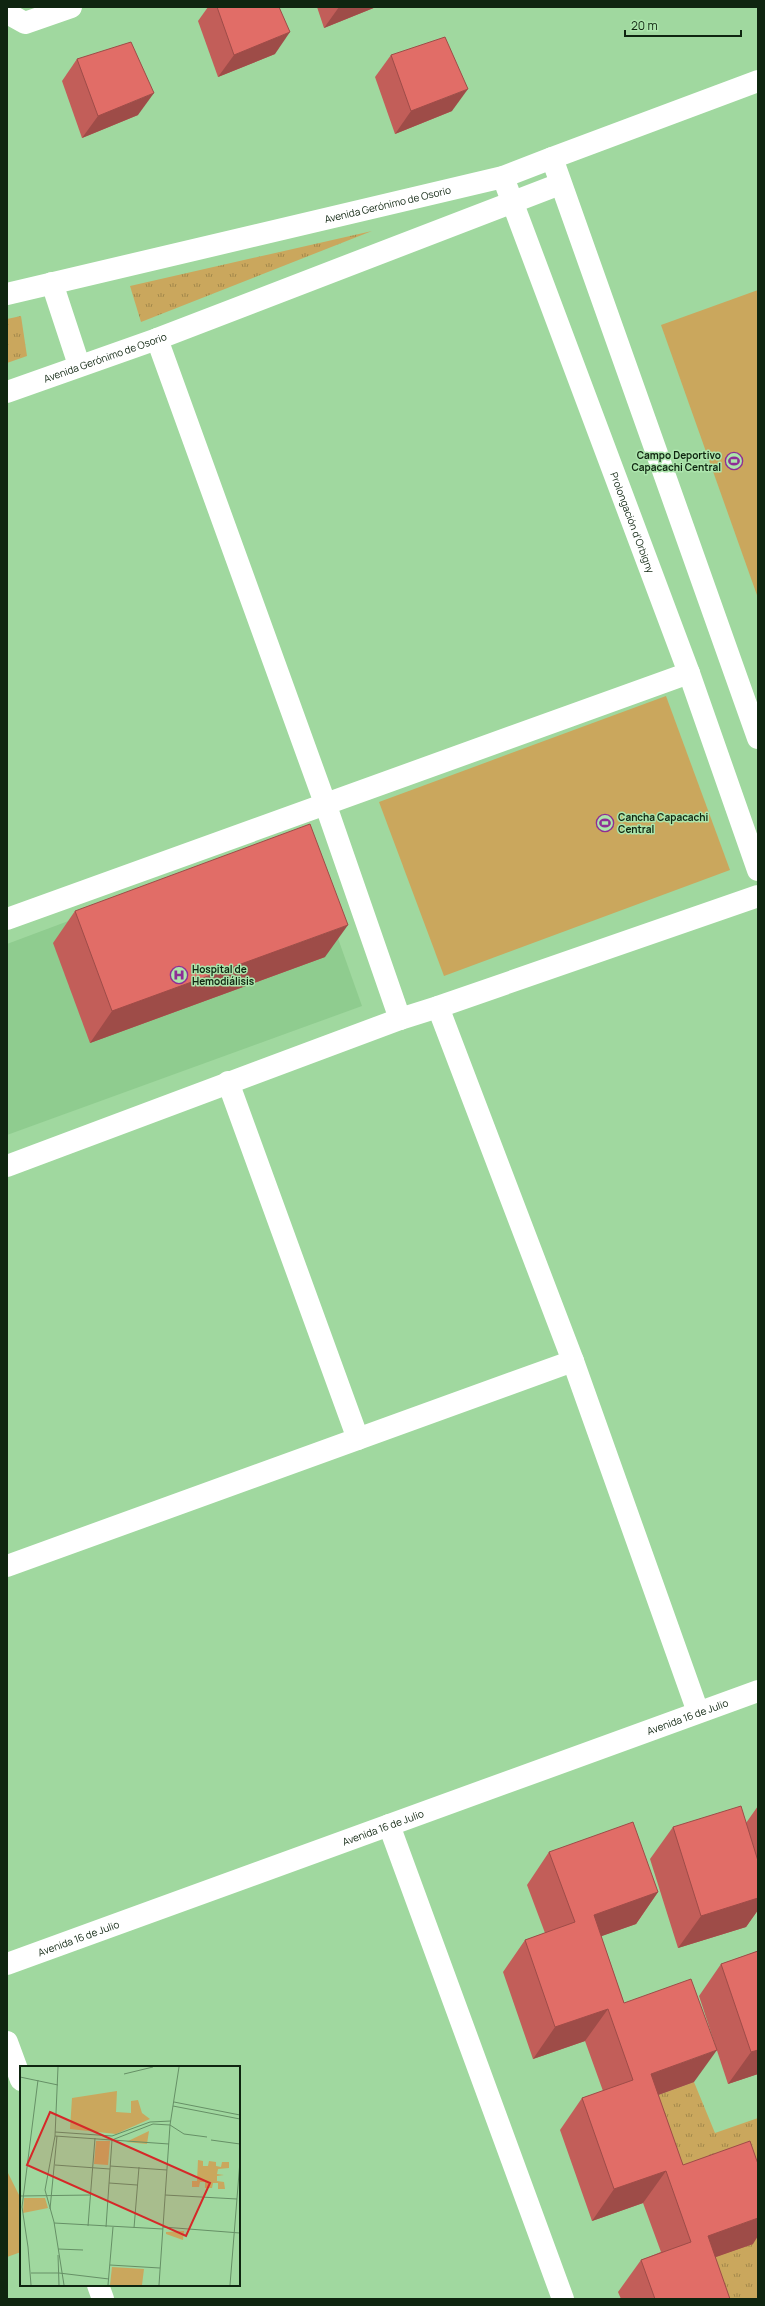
<svg xmlns="http://www.w3.org/2000/svg" width="765" height="2306" viewBox="0 0 765 2306" font-family="Manrope,sans-serif">
<style>
.built{fill:#8fcc8f}
.grass{fill:url(#grass-tufts)}
.green{fill:#caa75d}
.lines{fill:none;stroke-linecap:round;stroke-linejoin:round}
.street{stroke:#fff;stroke-width:22}
.secondary{stroke:#fff;stroke-width:22}
.wall{fill:#c25e59}
.shaded-wall{fill:#9e4c48}
.building{fill:#e16d67;stroke:#9e4c48}
.labels{text-anchor:middle;dominant-baseline:central;stroke-width:3;stroke-linejoin:round;paint-order:stroke}
.street-label{font-size:10px;fill:#0f2510;stroke:#ace5ac}
.poi-label{font-size:10px;font-weight:bold;fill:#0f2510;stroke:#ace5ac;text-anchor:start}
.inset-road{fill:none;stroke:#669066;stroke-width:1}
.view{fill:#d62828;fill-opacity:0.15;stroke:#d62828;stroke-width:2}
.inset-edge{fill:none;stroke:#0f2510;stroke-width:2}
</style>
<defs>
<pattern id="grass-tufts" width="24" height="20" patternUnits="userSpaceOnUse"><rect width="24" height="20" fill="#caa75d"/><path d="M3 7l-1-3M5 7V3M7 7l1-3M15 17l-1-3M17 17v-4M19 17l1-3" fill="none" stroke="#a2884b"/></pattern>
</defs>
<rect width="100%" height="100%" fill="#a0d89f"/>
<!-- built -->
<path class="built" d="M 301,834 L 362,1006 L 7,1135 L 7,944 Z"/>
<!-- grass -->
<g class="grass">
<path d="M 372,231 L 141,322 L 130,286 Z"/>
<path d="M 21,316 L 27,356 L 7,363 L 7,319 Z"/>
<path d="M 694,2082 L 715,2133 L 758,2118 L 758,2299 L 696,2299 L 628,2106 Z"/>
</g>
<!-- green -->
<g class="green">
<path d="M 758,290 L 758,598 L 661,325 Z"/>
<path d="M 666,696 L 730,870 L 444,976 L 379,802 Z"/>
<path d="M 7,2171 L 21,2199 L 21,2252 L 7,2257 Z"/>
</g>
<g class="lines">
<!-- street -->
<g class="street">
<path d="M 7,13 L 25,23 L 71,7"/>
<path d="M 552,158 L 758,81"/>
<path d="M 52,283 L 79,365"/>
<path d="M 157,339 L 325,803 L 400,1019"/>
<path d="M 7,919 L 689,673"/>
<path d="M 438,1007 L 573,1361 L 698,1712"/>
<path d="M 228,1082 L 358,1439"/>
<path d="M 7,1166 L 400,1019 L 438,1007 L 758,896"/>
<path d="M 7,1566 L 573,1361"/>
<path d="M 389,1825 L 563,2299"/>
<path d="M 7,2042 L 21,2080"/>
<path d="M 98,2285 L 103,2299"/>
</g>
<!-- secondary -->
<g class="secondary">
<path id="s1" d="M 503,177 L 689,673 L 758,870"/>
<path id="s2" d="M 7,294 L 503,177 L 552,158 L 758,738"/>
<path id="s3" d="M 7,392 L 157,339 L 560,184"/>
<path id="s4" d="M 7,1964 L 758,1691"/>
</g>
</g>
<!-- wall -->
<g class="wall">
<path d="M 208,7 L 279,7 L 275,54 L 218,77 L 198,21 Z"/>
<path d="M 317,7 L 376,7 L 324,28 Z"/>
<path d="M 391,55 L 452,111 L 395,134 L 375,77 Z"/>
<path d="M 77,59 L 138,115 L 82,138 L 62,81 Z"/>
<path d="M 75,911 L 325,957 L 90,1043 L 53,943 Z"/>
<path d="M 758,1806 L 758,1910 L 746,1927 L 678,1948 L 650,1859 L 673,1827 L 746,1823 Z"/>
<path d="M 549,1852 L 658,1892 L 636,1924 L 601,1936 L 624,2003 L 694,2082 L 658,2095 L 683,2165 L 753,2244 L 715,2257 L 730,2299 L 621,2299 L 618,2292 L 641,2260 L 661,2252 L 643,2203 L 592,2221 L 560,2130 L 582,2098 L 603,2091 L 585,2041 L 533,2059 L 503,1972 L 525,1940 L 545,1933 L 527,1885 Z"/>
<path d="M 758,1951 L 758,2074 L 728,2084 L 699,1996 L 721,1964 Z"/>
</g>
<!-- shaded-wall -->
<g class="shaded-wall">
<path d="M 339,7 L 376,7 L 324,28 Z"/>
<path d="M 290,32 L 275,54 L 218,77 L 234,55 Z"/>
<path d="M 468,89 L 452,111 L 395,134 L 411,111 Z"/>
<path d="M 154,93 L 138,115 L 82,138 L 98,116 Z"/>
<path d="M 348,925 L 325,957 L 90,1043 L 112,1011 Z"/>
<path d="M 658,1892 L 636,1924 L 571,1947 L 594,1915 Z"/>
<path d="M 758,1898 L 758,1910 L 746,1927 L 678,1948 L 701,1916 Z"/>
<path d="M 608,2009 L 585,2041 L 533,2059 L 555,2027 Z"/>
<path d="M 717,2050 L 694,2082 L 628,2106 L 651,2074 Z"/>
<path d="M 758,2050 L 758,2074 L 728,2084 L 751,2052 Z"/>
<path d="M 666,2171 L 643,2203 L 592,2221 L 614,2189 Z"/>
<path d="M 758,2218 L 758,2236 L 753,2244 L 685,2268 L 708,2236 Z"/>
</g>
<!-- building -->
<g class="building">
<path d="M 217,7 L 279,7 L 290,32 L 234,55 Z"/>
<path d="M 445,37 L 468,89 L 411,111 L 391,55 Z"/>
<path d="M 131,42 L 154,93 L 98,116 L 77,59 Z"/>
<path d="M 310,824 L 348,925 L 112,1011 L 75,911 Z"/>
<path d="M 741,1806 L 758,1861 L 758,1898 L 701,1916 L 673,1827 Z"/>
<path d="M 633,1822 L 658,1892 L 594,1915 L 624,2003 L 691,1979 L 717,2050 L 651,2074 L 683,2165 L 750,2141 L 758,2164 L 758,2218 L 708,2236 L 730,2299 L 655,2299 L 641,2260 L 691,2242 L 666,2171 L 614,2189 L 582,2098 L 633,2080 L 608,2009 L 555,2027 L 525,1940 L 575,1922 L 549,1852 Z"/>
<path d="M 758,1951 L 758,2050 L 751,2052 L 721,1964 Z"/>
</g>
<!-- icons -->
<defs>
<symbol id="stadium-ring" viewBox="-11 -11 22 22"><circle r="9.5" fill="#ace5ac" stroke="#8e2e96" stroke-width="1.5"/><path d="M0-5a6.5 5 0 1 0 0 10a6.5 5 0 1 0 0-10ZM-3.5-1.8h7v3.6h-7Z" fill="#8e2e96"/></symbol>
<symbol id="hospital-ring" viewBox="-11 -11 22 22"><circle r="9.5" fill="#ace5ac" stroke="#8e2e96" stroke-width="1.5"/><path d="M-5-5h3v3.5h4V-5h3V5h-3V1.5h-4V5h-3Z" fill="#8e2e96"/></symbol>
</defs>
<g fill-rule="evenodd">
<use href="#stadium-ring" x="724" y="451" width="20" height="20"/>
<use href="#stadium-ring" x="595" y="813" width="20" height="20"/>
<use href="#hospital-ring" x="169" y="965" width="20" height="20"/>
</g>
<g class="labels">
<!-- street labels -->
<g class="street-label">
<text stroke="none"><textPath href="#s2" startOffset="391">Avenida Gerónimo de Osorio</textPath></text>
<text stroke="none"><textPath href="#s3" startOffset="104">Avenida Gerónimo de Osorio</textPath></text>
<text stroke="none"><textPath href="#s1" startOffset="369">Prolongación d'Orbigny</textPath></text>
<text stroke="none"><textPath href="#s4" startOffset="724">Avenida 16 de Julio</textPath></text>
<text stroke="none"><textPath href="#s4" startOffset="400">Avenida 16 de Julio</textPath></text>
<text stroke="none"><textPath href="#s4" startOffset="76">Avenida 16 de Julio</textPath></text>
</g>
<!-- poi labels -->
<g class="poi-label">
<text x="721" y="455" text-anchor="end">Campo Deportivo<tspan x="721" dy="12">Capacachi Central</tspan></text>
<text x="618" y="817">Cancha Capacachi<tspan x="618" dy="12">Central</tspan></text>
<text x="192" y="969">Hospital de<tspan x="192" dy="12">Hemodiálisis</tspan></text>
</g>
</g>
<!-- overview -->
<g transform="translate(20 2066)">
<rect width="220" height="220" fill="#a0d89f"/>
<path d="M 178,94 L 183,95 L 183,100 L 188,100 L 189,95 L 196,96 L 196,100 L 201,101 L 202,96 L 209,96 L 209,102 L 198,103 L 197,108 L 204,109 L 197,110 L 197,115 L 204,116 L 205,123 L 198,123 L 198,117 L 193,117 L 192,122 L 185,122 L 185,116 L 180,116 L 179,121 L 172,121 L 172,115 L 177,115 Z" fill="#caa75d"/>
<path d="M 97,25 L 96,46 L 111,47 L 111,35 L 118,34 L 122,47 L 130,53 L 96,68 L 50,63 L 52,32 ZM 129,65 L 127,78 L 106,76 ZM 76,75 L 90,75 L 88,99 L 74,98 ZM 4,132 L 25,132 L 28,142 L 3,147 ZM 164,165 L 163,174 L 146,168 L 146,166 ZM 92,201 L 124,203 L 122,219 L 90,219 Z" fill="#caa75d"/>
<path class="inset-road" d="M 38,1 L 35,70 L 25,124 L 34,156 L 44,219M 104,8 L 133,1M 0,11 L 38,19M 154,36 L 220,49M 153,40 L 220,53M 35,66 L 92,70 L 130,56 L 151,55M 35,70 L 92,74 L 133,58 L 150,59 L 164,68 L 187,71M 191,74 L 220,78M 35,99 L 90,103M 90,100 L 147,104M 89,117 L 117,119M 145,129 L 217,133M 0,130 L 71,129M 30,143 L 37,70M 34,157 L 143,163M 68,160 L 75,72M 86,161 L 92,74 L 149,78M 143,161 L 220,167M 114,162 L 119,101M 38,183 L 63,184M 38,189 L 39,219M 90,199 L 140,202M 11,207 L 39,207 L 89,213M 11,219 L 8,181 L 2,141 L 18,14M 88,219 L 93,161M 139,219 L 150,59 L 159,1M 210,219 L 220,95"/>
<path class="view" d="M 30,46 L 190,117 L 166,170 L 7,99 Z"/>
<rect width="220" height="220" class="inset-edge"/>
</g>
<!-- border -->
<rect width="765" height="2306" fill="none" stroke="#0f2510" stroke-width="16"/>
<!-- scale -->
<path d="M625 30v6h116v-6" fill="none" stroke="#0f2510" stroke-width="2"/>
<text x="631" y="30" font-size="12" fill="#0f2510" stroke="#ace5ac" stroke-width="3" paint-order="stroke">20 m</text>
</svg>
